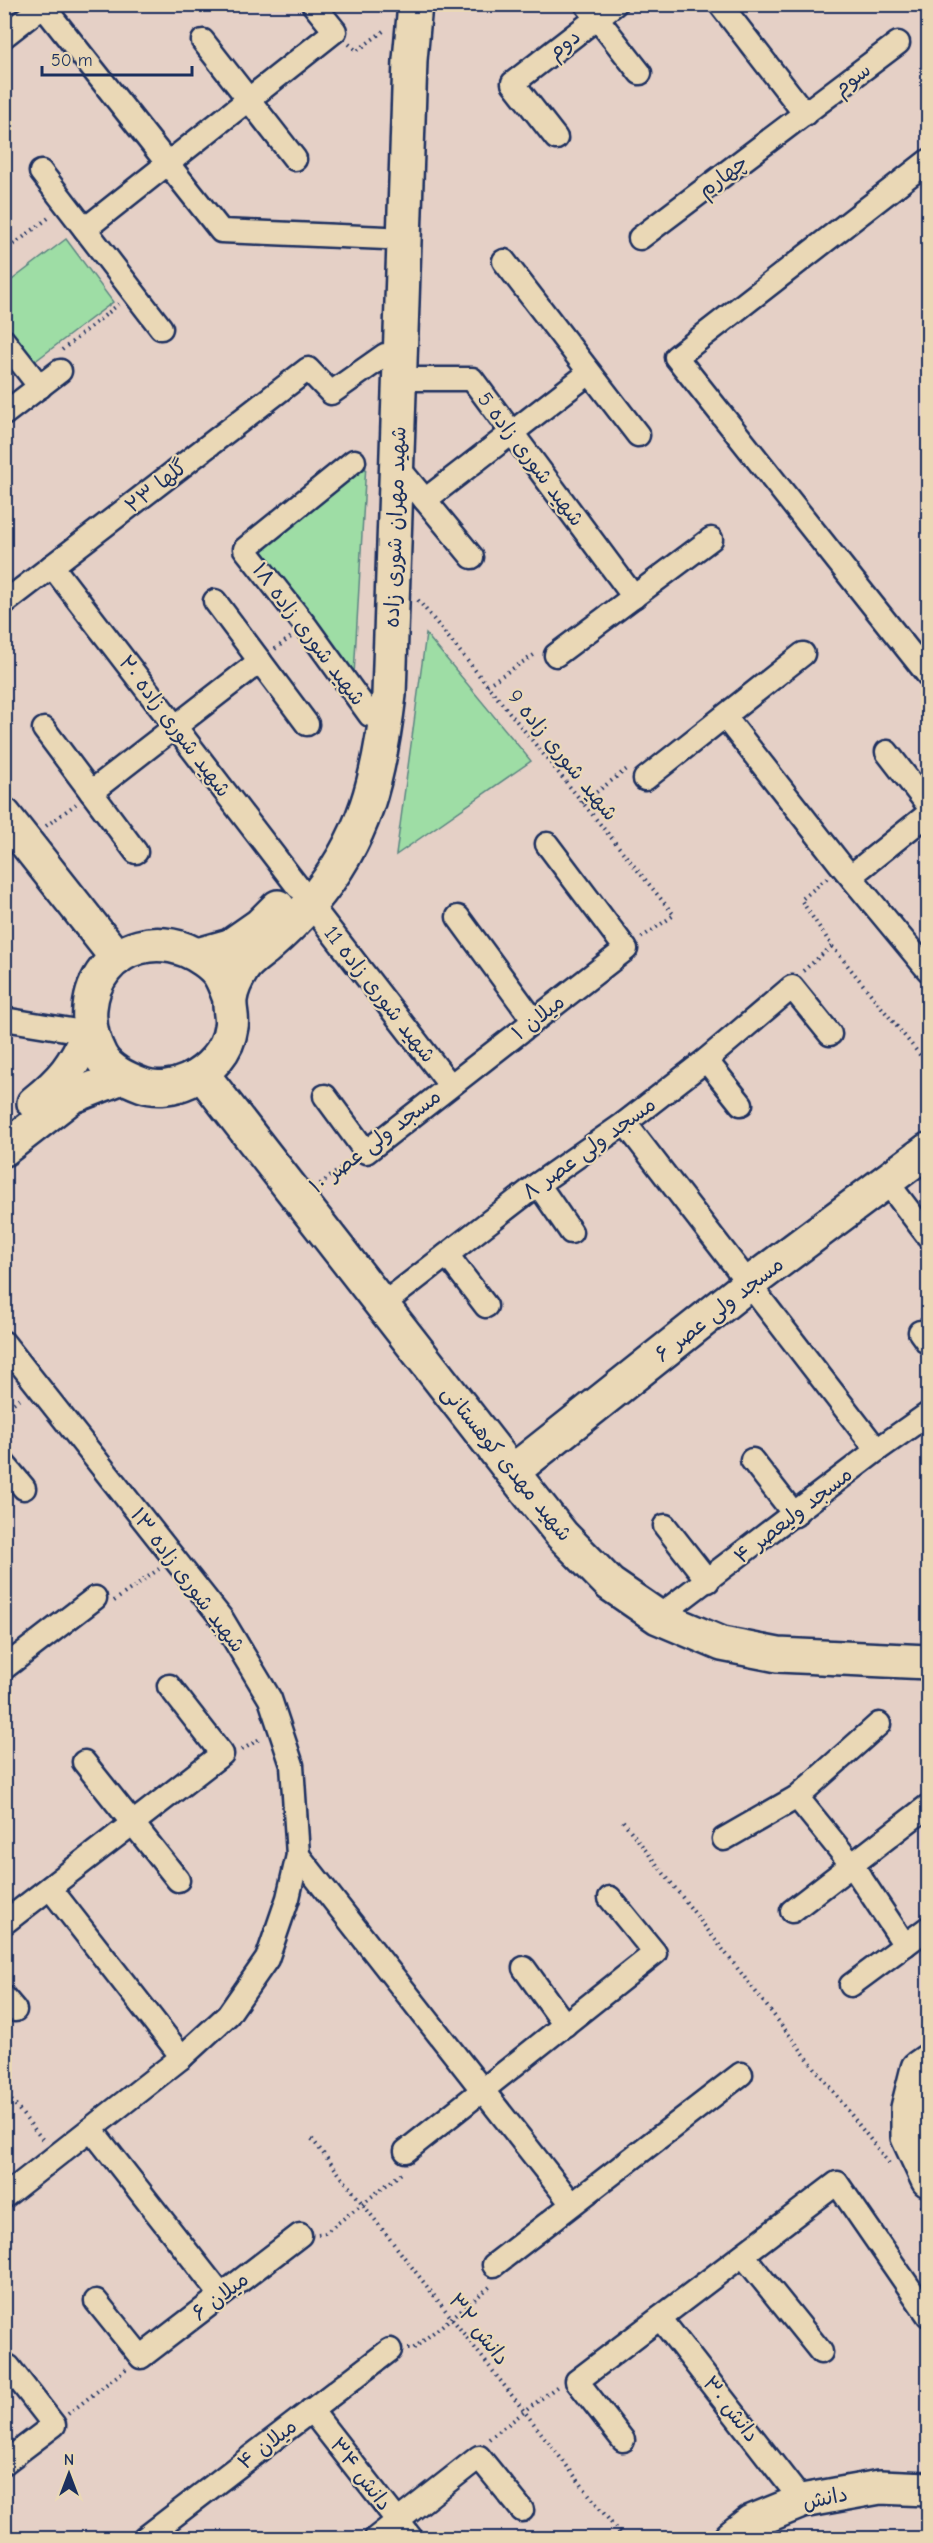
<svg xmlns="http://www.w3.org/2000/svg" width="933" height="2543" viewBox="0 0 933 2543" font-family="'Comic Neue','Playpen Sans Arabic',sans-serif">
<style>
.green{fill:#9edda5;stroke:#5c8682;stroke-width:1.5}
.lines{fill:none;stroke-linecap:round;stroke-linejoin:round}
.street-casing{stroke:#1b2f5e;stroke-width:27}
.secondary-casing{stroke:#1b2f5e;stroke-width:38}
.path{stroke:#1b2f5e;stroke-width:4;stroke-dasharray:1.5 4.5;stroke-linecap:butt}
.street{stroke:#ead8b6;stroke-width:22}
.secondary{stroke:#ead8b6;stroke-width:33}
.labels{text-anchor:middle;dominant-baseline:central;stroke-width:4.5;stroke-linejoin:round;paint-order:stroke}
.street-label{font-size:21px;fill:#1b2f5e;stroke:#ead8b6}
</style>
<rect width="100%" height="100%" fill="#e5d0c6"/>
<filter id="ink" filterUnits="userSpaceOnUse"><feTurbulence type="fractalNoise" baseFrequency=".0167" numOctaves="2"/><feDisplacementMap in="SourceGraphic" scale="12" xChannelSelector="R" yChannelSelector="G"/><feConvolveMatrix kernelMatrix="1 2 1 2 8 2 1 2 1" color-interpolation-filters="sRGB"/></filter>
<g filter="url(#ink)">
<!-- green -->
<g class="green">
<path d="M 66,239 L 113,302 L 30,365 L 5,329 L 4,286 Z"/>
<path d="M 366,463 L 354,675 L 260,547 Z"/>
<path d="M 426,634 L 531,761 L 396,855 Z"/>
</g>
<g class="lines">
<defs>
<g id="street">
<path d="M 586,4 L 640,73"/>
<path d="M 720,4 L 805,114"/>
<path d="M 43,6 L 221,231 L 386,238"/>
<path d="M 4,36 L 45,4"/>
<path d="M 203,41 L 295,159"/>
<path d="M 556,138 L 513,83 L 615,4"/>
<path d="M 928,161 L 676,357 L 928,675"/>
<path d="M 41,172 L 161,328"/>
<path d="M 85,229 L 335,31 L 313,4"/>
<path d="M 640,238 L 898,43"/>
<path d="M 504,261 L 638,435"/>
<path d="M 4,341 L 40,387"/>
<path d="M 399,379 L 472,379 L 634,597"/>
<path d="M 4,414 L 60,371"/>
<path d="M 354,461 L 245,549 L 305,625 L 370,715"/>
<path d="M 397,466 L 472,557"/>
<path d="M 425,500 L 589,373"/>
<path d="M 52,566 L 298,887"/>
<path d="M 215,601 L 307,724"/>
<path d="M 4,603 L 308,369 L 331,393 L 385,355"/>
<path d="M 556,655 L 711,539"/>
<path d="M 725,717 L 841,865 L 928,970"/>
<path d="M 44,729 L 136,852"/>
<path d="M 887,752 L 928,805"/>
<path d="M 645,779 L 803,654"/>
<path d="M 91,792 L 260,661"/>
<path d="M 852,875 L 928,814"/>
<path d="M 310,904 L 450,1085"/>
<path d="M 458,917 L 534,1021"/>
<path d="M 4,1019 L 89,1033"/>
<path d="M 706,1060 L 741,1104"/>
<path d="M 325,1096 L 366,1152 L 626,949 L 547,844"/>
<path d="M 625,1123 L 877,1450"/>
<path d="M 887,1182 L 928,1236"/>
<path d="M 538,1184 L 571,1232"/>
<path d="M 447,1255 L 486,1306"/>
<path d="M 382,1305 L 538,1184 L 625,1123 L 706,1060 L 792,987 L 830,1034"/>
<path d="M 920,1332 L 928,1343"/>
<path d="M 4,1343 L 222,1619 L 270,1699 L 292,1765 L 298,1855 L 288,1898 L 267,1959 L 228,2015 L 182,2057 L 4,2197"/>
<path d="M 752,1460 L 795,1515"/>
<path d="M 4,1464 L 24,1488"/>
<path d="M 665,1526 L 708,1581"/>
<path d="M 658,1617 L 877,1450 L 928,1414"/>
<path d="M 4,1668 L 95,1598"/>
<path d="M 84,1762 L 178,1880"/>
<path d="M 797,1797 L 852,1865 L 905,1945"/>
<path d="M 724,1839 L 797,1797 L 879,1724"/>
<path d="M 298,1855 L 572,2204"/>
<path d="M 50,1888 L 182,2057"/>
<path d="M 792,1911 L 928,1806"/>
<path d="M 4,1923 L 222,1754 L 169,1686"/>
<path d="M 524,1968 L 565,2025"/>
<path d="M 851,1985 L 928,1928"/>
<path d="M 4,1997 L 15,2010"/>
<path d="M 91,2129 L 221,2295"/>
<path d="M 406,2151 L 655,1953 L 610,1898"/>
<path d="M 743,2255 L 821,2352"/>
<path d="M 494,2265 L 741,2074"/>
<path d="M 96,2301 L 141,2357 L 300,2235"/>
<path d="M 660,2318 L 802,2501"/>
<path d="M 311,2410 L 411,2538"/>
<path d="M 623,2440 L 577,2381 L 837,2183 L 928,2315"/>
<path d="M 4,2463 L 54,2425 L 9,2367"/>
<path d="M 145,2538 L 390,2350"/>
<path d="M 376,2538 L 479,2457 L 522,2510"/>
</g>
<g id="secondary">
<path d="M 4,815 L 117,958"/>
<path d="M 198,955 L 230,946 L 260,925 L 278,907"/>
<path d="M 230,999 C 227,991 224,982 219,974 C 212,964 198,955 186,950 C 118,925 67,992 100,1055 C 108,1071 127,1079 143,1085 C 157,1090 175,1087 188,1081 C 209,1071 228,1051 231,1027 C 233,1018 229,1009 230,1000 C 231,991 237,978 242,970 C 247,961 260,953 268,946 C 283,933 298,918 310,904 C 366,839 379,777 389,695 L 410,60 L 415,4"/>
<path d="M 202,1074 L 512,1472 L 562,1535 L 610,1584 L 658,1617 L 722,1644 L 778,1655 L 928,1662"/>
<path d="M 34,1103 C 64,1079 73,1066 89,1033"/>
<path d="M 4,1149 L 71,1097 L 122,1077"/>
<path d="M 512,1472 L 750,1283 L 928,1150"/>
<path d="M 928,2061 L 918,2068 L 908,2108 L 908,2137 L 928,2180"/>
<path d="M 731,2538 L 751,2522 L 802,2501 L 880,2487 L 928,2489"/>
</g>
</defs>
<!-- street casing -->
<use href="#street" class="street-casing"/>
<!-- secondary casing -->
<use href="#secondary" class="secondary-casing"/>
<!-- path -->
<g class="path">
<path d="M 349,44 L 357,51 L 386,29"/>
<path d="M 4,252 L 51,216"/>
<path d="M 62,350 L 119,304"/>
<path d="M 418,600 L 674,915 L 641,938"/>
<path d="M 275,649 L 291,637"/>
<path d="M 487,685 L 537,653"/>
<path d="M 582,803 L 627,769"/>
<path d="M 46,826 L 76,804"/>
<path d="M 827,878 L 801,900 L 832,946 L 928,1065"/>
<path d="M 803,971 L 832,946"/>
<path d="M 320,1184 L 350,1162"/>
<path d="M 4,1410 L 23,1396"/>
<path d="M 114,1601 L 159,1569"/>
<path d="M 242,1750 L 261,1738"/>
<path d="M 623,1821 L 891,2166"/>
<path d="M 4,2091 L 43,2140"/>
<path d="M 312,2139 L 623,2538"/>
<path d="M 921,2205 L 928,2215"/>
<path d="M 318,2234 L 325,2233 L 403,2172"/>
<path d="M 408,2349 L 413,2349 L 492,2285"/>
<path d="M 68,2414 L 126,2369"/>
<path d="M 489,2439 L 559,2385"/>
</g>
<!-- street -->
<use href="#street" class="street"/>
<!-- secondary -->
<use href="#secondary" class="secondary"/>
</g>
</g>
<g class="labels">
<!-- street labels -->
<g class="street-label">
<text transform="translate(564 44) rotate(-38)">دوم</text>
<text transform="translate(852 79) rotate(-37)">سوم</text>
<text transform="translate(723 176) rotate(-37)">چهارم</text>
<text transform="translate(531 459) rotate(53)">شهید شوری زاده 5</text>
<text transform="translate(156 486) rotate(-38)">گلها ۲۳</text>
<text transform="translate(395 527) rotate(-88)">شهید مهران شوری زاده</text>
<text transform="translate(309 634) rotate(53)">شهید شوری زاده ۱۸</text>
<text transform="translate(175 726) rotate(53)">شهید شوری زاده ۲۰</text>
<text transform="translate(563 755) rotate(51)">شهید شوری زاده 9</text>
<text transform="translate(380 994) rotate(52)">شهید شوری زاده 11</text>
<text transform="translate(538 1017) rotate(-38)">میلان ۱</text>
<text transform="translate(375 1141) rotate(-37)">مسجد ولی عصر ۱۰</text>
<text transform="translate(589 1148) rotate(-36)">مسجد ولی عصر ۸</text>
<text transform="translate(719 1309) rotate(-38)">مسجد ولی عصر ۶</text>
<text transform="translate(507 1463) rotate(51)">شهید مهدی کوهستانی</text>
<text transform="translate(793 1515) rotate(-38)">مسجد ولیعصر ۴</text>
<text transform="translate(188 1580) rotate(53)">شهید شوری زاده ۱۳</text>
<text transform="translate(220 2296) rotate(-38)">میلان ۶</text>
<text transform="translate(479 2329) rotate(52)">دانش ۳۲</text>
<text transform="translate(731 2409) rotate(52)">دانش ۳۰</text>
<text transform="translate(267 2444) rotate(-38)">میلان ۴</text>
<text transform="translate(361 2474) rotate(52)">دانش ۳۴</text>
<text transform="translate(825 2498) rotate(-12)">دانش</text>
</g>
</g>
<!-- margin -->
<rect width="933" height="2543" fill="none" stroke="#ead8b6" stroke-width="24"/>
<rect x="12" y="12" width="909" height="2519" fill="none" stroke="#1b2f5e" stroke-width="2" filter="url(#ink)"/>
<!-- north arrow -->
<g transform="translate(69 2474)" stroke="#ead8b6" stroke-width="4.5" paint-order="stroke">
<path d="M0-4.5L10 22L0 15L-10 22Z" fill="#1b2f5e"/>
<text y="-9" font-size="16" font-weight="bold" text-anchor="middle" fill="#1b2f5e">N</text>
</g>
<!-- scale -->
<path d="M42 66v9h150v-9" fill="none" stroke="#1b2f5e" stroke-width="3"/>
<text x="51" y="66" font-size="18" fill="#1b2f5e" stroke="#ead8b6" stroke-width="4.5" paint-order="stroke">50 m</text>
</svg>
